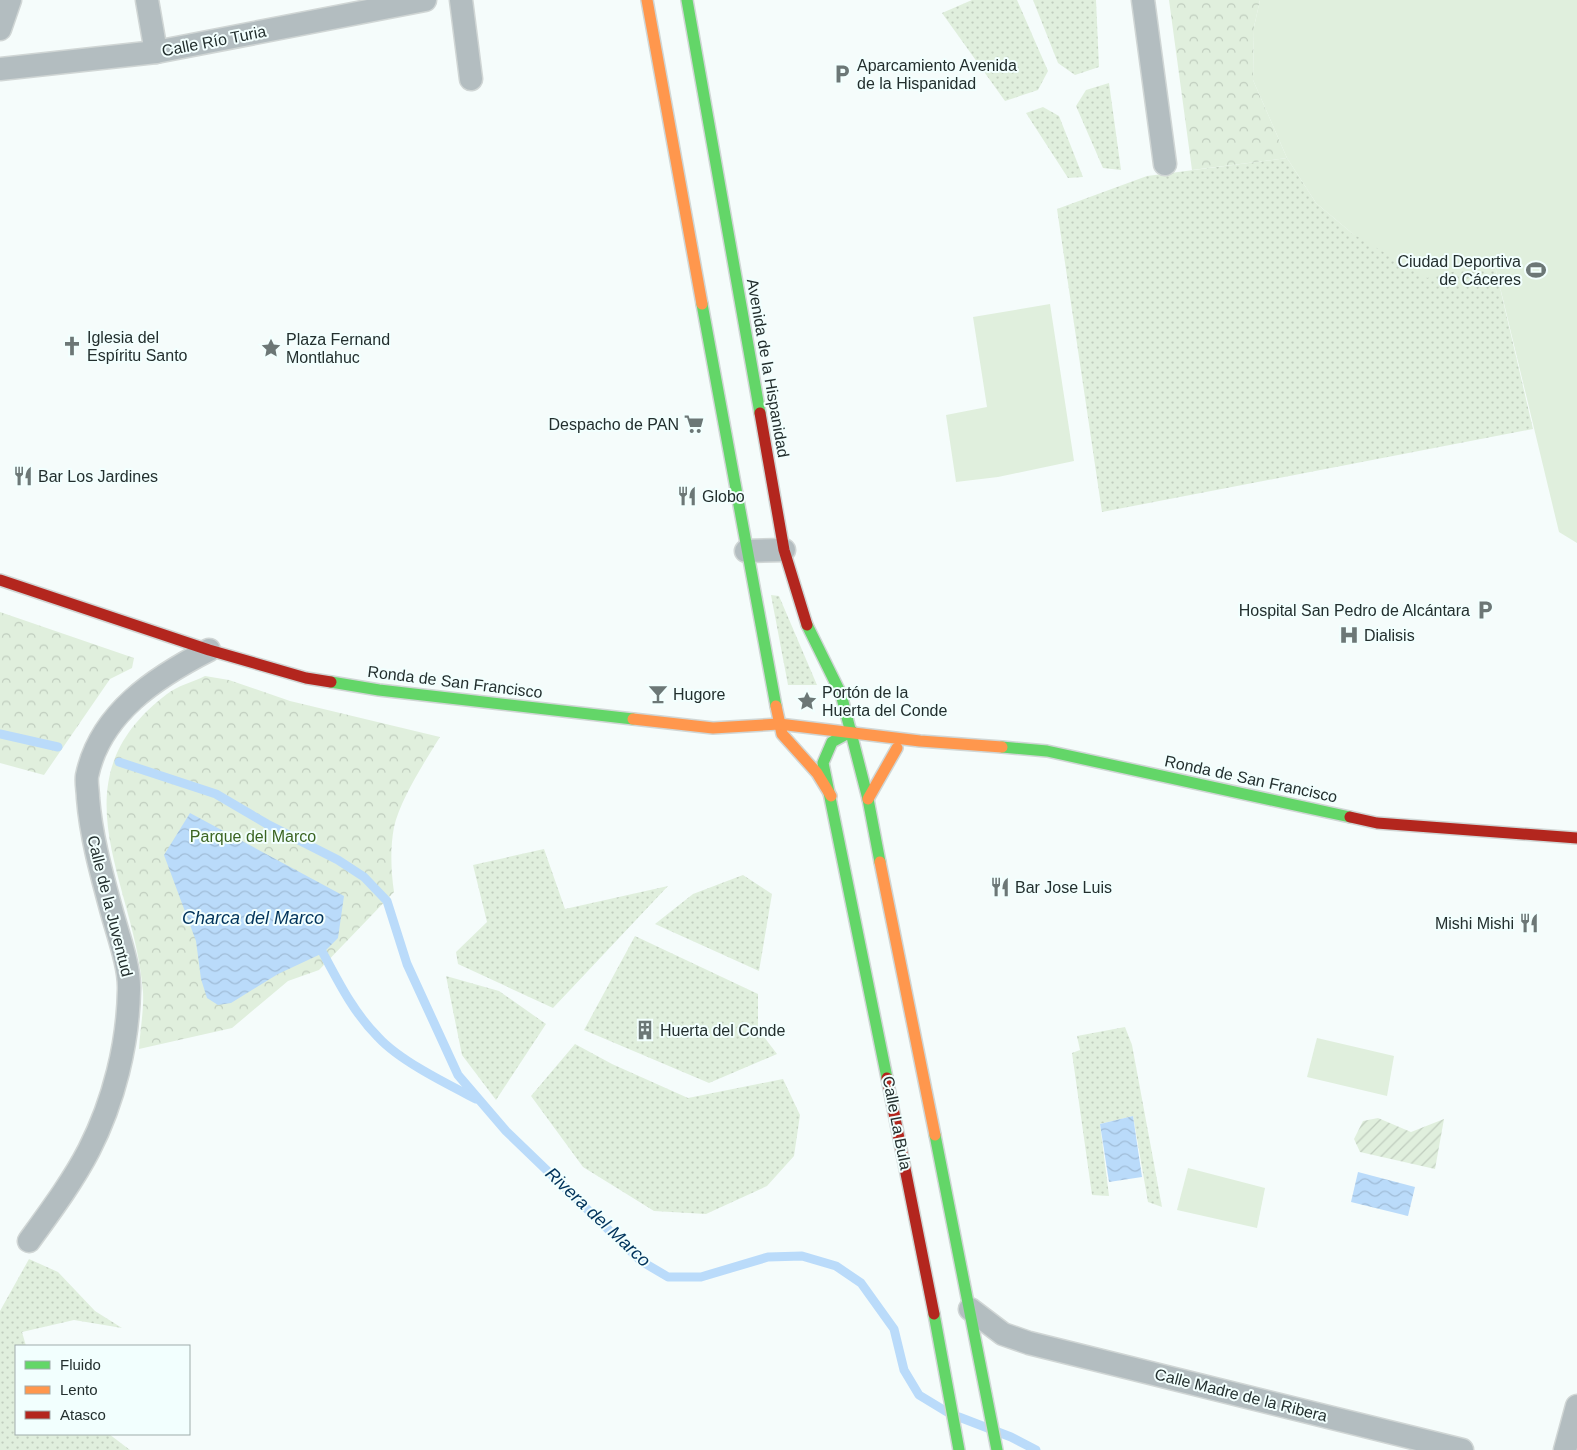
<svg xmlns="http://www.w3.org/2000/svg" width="1577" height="1450" viewBox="0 0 1577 1450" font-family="Helvetica,sans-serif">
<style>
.grass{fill:url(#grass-dots)}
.park{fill:url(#park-crowns)}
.garden{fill:url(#garden-furrows)}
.pitch{fill:#e0efdd}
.water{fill:url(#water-waves)}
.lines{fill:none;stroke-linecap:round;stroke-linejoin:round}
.stream{stroke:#badbfa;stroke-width:9}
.street-casing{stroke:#d0d6d5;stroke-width:25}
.fast-casing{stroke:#d0d6d5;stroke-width:14}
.slow-casing{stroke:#d0d6d5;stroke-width:14}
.jam-casing{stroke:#d0d6d5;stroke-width:14}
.street{stroke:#b3bdc0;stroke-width:22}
.fast{stroke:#63d668;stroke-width:11}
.slow{stroke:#ff974d;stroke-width:11}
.jam{stroke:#b3261e;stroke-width:11}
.labels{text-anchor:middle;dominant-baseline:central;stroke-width:4;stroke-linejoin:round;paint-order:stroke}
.street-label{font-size:16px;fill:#232f2e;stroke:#f2fffe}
.poi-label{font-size:16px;fill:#232f2e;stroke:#f2fffe;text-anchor:start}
.park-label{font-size:16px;fill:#3b6522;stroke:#f2fffe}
.water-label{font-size:18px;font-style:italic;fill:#00335b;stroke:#f2fffe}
</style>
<defs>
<pattern id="grass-dots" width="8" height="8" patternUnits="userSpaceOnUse" patternTransform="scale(1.25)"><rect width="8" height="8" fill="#e0efdd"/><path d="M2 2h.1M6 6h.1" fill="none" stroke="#c0cdbe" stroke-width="1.8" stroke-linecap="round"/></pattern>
<pattern id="park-crowns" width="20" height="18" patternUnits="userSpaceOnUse" patternTransform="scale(1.25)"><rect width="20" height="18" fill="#e0efdd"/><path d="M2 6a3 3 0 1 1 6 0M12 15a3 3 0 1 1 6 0" fill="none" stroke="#c0cdbe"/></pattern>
<pattern id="garden-furrows" width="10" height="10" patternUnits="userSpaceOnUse" patternTransform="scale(1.25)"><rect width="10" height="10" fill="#e0efdd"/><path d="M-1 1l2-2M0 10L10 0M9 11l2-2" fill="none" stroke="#c0cdbe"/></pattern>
<pattern id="water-waves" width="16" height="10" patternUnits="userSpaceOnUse" patternTransform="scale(1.25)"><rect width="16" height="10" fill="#badbfa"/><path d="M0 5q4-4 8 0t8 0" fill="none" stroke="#a0bcd7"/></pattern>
</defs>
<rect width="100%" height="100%" fill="#f5fcfb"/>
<!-- grass -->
<g class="grass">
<path d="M 972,0 L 1017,0 L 1048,71 L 1038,90 L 1005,101 L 942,13 Z"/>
<path d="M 1033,0 L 1096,0 L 1099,67 L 1075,75 L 1058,63 Z"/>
<path d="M 1109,83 L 1121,170 L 1103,168 L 1076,106 L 1086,90 Z"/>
<path d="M 1043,107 L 1059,116 L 1083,177 L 1068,178 L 1026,113 Z"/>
<path d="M 1287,158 L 1316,203 L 1353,234 L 1494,262 L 1533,429 L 1102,512 L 1057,209 L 1147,176 Z"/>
<path d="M 771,595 L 779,596 L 817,685 L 788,685 Z"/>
<path d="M 544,849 L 565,909 L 668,886 L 553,1008 L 458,964 L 456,952 L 487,922 L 473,865 Z"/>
<path d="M 743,875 L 772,894 L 759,971 L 655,924 L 693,894 Z"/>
<path d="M 635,936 L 758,994 L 758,1029 L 777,1054 L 709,1083 L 584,1030 Z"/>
<path d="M 446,976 L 499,991 L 546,1024 L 496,1100 L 462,1055 Z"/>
<path d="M 1125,1027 L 1132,1045 L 1162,1207 L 1148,1202 L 1133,1116 L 1100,1124 L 1109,1196 L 1092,1195 L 1072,1053 L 1080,1050 L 1077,1036 Z"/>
<path d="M 575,1044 L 612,1064 L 688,1098 L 783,1079 L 800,1115 L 794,1156 L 767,1186 L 706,1214 L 654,1211 L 583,1167 L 531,1096 Z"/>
<path d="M 29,1259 L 58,1272 L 95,1311 L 122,1328 L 74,1320 L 22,1332 L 26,1346 L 16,1346 L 16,1434 L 109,1434 L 130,1450 L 0,1450 L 0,1311 Z"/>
</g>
<!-- park -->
<g class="park">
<path d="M 1169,0 L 1260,0 L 1254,27 L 1253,80 L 1287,158 L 1192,170 Z"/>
<path d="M 0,612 L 134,658 L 132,668 L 110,679 L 44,775 L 0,763 Z"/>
<path d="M 205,676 L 229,680 L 290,701 L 440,737 C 425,761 400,800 394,827 C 390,848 391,871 394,892 L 319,970 L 288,981 L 232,1028 L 139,1049 C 140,1031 144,1010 143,992 C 135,881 52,781 167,694 C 177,686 193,682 205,676 Z"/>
</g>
<!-- garden -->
<path class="garden" d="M 1378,1118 L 1411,1132 L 1444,1119 L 1435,1169 L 1360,1152 L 1354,1139 L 1363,1121 Z"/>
<!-- pitch -->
<g class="pitch">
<path d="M 1260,0 L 1577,0 L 1577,543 L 1559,532 L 1494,262 L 1427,278 L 1353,234 L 1316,203 L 1287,158 L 1253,80 L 1254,27 Z"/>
<path d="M 1050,304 L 1074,461 L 998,477 L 956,482 L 946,415 L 987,407 L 973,317 Z"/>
<path d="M 1317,1038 L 1394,1056 L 1387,1096 L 1307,1077 Z"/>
<path d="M 1188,1168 L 1265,1188 L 1257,1228 L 1177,1210 Z"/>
</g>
<!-- water -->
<g class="water">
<path d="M 190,813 L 344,896 L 338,938 L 323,953 L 278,974 L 231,1003 L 218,1005 L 207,998 L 201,979 L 196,941 L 164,855 Z"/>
<path d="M 1133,1116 L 1142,1177 L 1109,1182 L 1100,1124 Z"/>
<path d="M 1358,1172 L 1415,1187 L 1408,1216 L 1351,1202 Z"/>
</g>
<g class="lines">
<!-- stream -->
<g class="stream">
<path d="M 0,734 L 58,747"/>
<path d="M 119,762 L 216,794 L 267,824 L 338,860 L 364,877 L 387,901 L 407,964 L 458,1075 L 506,1131 L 641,1261 L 668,1277 L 701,1277 L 768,1257 L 802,1256 L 836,1266 L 861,1283 L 894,1329 L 904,1370 L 919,1395 L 947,1412"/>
<path d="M 323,953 C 339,983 354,1013 378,1037 C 400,1061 447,1084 476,1099"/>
<path d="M 959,1417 L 1011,1437 L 1036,1450"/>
</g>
<defs>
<g id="street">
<path d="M 147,0 L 156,52"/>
<path d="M 461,0 L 471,79"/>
<path d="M 1143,0 L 1165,164"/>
<path d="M 0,29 L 10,0"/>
<path d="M 0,69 L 156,52 L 425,0"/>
<path d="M 746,551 L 784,550"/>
<path d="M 29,1241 C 50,1212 73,1181 89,1150 C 114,1101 128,1044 129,990 C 130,966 117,932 111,909 C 101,872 91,836 88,798 C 88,791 86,783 87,776 C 100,713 156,677 209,650"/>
<path d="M 970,1309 L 1003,1334 L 1029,1343 L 1462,1450"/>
<path d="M 1565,1450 L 1577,1406"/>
</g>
<g id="fast">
<path d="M 687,0 L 760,413"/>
<path d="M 702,304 L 776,706"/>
<path d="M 807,625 L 841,694 L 868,799 L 880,862"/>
<path d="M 331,682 L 379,690 L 633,719"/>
<path d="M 852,731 L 832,742 L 823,763 L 887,1078"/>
<path d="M 1002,747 L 1047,751 L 1350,817"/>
<path d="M 935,1135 L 997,1450"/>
<path d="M 934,1314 L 959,1450"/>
</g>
<g id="slow">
<path d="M 647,0 L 702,304"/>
<path d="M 776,706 L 782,734 L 817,773 L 831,796"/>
<path d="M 633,719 L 713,728 L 779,724 L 920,741 L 1002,747"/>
<path d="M 868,799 L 897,748"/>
<path d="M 880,862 L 935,1135"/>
</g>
<g id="jam">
<path d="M 760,413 L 784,550 L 807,625"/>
<path d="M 0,580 L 209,650 L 306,678 L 331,682"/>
<path d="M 1350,817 L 1377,823 L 1577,838"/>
<path d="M 887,1078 L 934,1314"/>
</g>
</defs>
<!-- street casing -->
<use href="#street" class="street-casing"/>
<!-- fast casing -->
<use href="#fast" class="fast-casing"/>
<!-- slow casing -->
<use href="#slow" class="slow-casing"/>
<!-- jam casing -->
<use href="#jam" class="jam-casing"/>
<!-- street -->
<use href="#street" class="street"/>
<!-- fast -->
<use href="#fast" class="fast"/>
<!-- slow -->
<use href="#slow" class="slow"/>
<!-- jam -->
<use href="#jam" class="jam"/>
</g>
<!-- icons -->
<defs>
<symbol id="parking-bare" viewBox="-9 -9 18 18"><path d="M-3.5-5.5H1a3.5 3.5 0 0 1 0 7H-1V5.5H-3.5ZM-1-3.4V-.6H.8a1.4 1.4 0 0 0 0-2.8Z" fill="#6c7776" stroke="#f2fffe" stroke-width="2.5" paint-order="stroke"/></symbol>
<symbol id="stadium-bare" viewBox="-9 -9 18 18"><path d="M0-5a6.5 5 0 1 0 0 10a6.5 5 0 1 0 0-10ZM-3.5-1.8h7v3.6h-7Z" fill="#6c7776" stroke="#f2fffe" stroke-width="2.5" paint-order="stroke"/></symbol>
<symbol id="church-bare" viewBox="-9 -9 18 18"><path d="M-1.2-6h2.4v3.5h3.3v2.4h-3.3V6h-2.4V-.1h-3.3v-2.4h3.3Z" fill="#6c7776" stroke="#f2fffe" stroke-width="2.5" paint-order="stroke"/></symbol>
<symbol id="sight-bare" viewBox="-9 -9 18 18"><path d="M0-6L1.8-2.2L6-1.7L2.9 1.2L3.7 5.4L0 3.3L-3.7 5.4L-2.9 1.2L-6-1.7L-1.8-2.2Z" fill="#6c7776" stroke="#f2fffe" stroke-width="2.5" paint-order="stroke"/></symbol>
<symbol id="supermarket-bare" viewBox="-9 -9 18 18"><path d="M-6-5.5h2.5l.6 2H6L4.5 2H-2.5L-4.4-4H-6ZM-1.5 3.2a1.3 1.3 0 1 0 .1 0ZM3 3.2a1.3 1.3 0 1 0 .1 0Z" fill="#6c7776" stroke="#f2fffe" stroke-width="2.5" paint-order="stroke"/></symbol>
<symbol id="restaurant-bare" viewBox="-9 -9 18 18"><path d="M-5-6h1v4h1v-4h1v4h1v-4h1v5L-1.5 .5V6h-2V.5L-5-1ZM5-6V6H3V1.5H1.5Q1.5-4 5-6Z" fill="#6c7776" stroke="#f2fffe" stroke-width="2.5" paint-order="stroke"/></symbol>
<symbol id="hospital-bare" viewBox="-9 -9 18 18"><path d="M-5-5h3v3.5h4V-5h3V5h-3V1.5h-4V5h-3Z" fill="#6c7776" stroke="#f2fffe" stroke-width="2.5" paint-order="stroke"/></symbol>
<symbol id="bar-bare" viewBox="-9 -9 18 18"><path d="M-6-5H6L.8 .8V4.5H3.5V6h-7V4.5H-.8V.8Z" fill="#6c7776" stroke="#f2fffe" stroke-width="2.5" paint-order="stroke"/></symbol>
<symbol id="building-bare" viewBox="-9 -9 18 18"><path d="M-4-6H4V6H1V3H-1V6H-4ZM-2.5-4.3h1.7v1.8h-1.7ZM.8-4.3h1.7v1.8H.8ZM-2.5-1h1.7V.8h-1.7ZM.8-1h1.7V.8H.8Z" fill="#6c7776" stroke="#f2fffe" stroke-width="2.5" paint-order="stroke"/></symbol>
</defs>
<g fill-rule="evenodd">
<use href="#parking-bare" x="828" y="60" width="28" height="28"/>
<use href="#stadium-bare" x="1522" y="256" width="28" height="28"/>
<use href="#church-bare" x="58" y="332" width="28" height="28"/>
<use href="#sight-bare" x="257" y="334" width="28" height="28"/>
<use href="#supermarket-bare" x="680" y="410" width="28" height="28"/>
<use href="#restaurant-bare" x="9" y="462" width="28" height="28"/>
<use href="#restaurant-bare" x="673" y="482" width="28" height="28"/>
<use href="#parking-bare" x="1471" y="596" width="28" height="28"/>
<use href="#hospital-bare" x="1335" y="621" width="28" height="28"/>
<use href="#bar-bare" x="644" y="680" width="28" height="28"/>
<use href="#sight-bare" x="793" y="687" width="28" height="28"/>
<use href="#restaurant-bare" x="986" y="873" width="28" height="28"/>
<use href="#restaurant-bare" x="1515" y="909" width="28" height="28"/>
<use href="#building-bare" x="631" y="1016" width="28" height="28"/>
</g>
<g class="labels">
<!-- street labels -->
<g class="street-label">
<text transform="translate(214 41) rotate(-11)">Calle Río Turia</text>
<text transform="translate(768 368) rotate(80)">Avenida de la Hispanidad</text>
<text transform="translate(455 682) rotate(7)">Ronda de San Francisco</text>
<text transform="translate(1251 779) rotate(12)">Ronda de San Francisco</text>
<text transform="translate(110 906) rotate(76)">Calle de la Juventud</text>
<text transform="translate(897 1123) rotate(79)">Calle La Bula</text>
<text transform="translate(1241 1395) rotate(14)">Calle Madre de la Ribera</text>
</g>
<!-- poi labels -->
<g class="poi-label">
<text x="857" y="65">Aparcamiento Avenida<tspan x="857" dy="18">de la Hispanidad</tspan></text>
<text x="1521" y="261" text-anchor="end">Ciudad Deportiva<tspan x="1521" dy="18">de Cáceres</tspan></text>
<text x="87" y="337">Iglesia del<tspan x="87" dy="18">Espíritu Santo</tspan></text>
<text x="286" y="339">Plaza Fernand<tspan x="286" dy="18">Montlahuc</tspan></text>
<text x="679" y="424" text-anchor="end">Despacho de PAN</text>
<text x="38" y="476">Bar Los Jardines</text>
<text x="702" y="496">Globo</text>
<text x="1470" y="610" text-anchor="end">Hospital San Pedro de Alcántara</text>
<text x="1364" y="635">Dialisis</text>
<text x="822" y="692">Portón de la<tspan x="822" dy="18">Huerta del Conde</tspan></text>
<text x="673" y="694">Hugore</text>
<text x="1015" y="887">Bar Jose Luis</text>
<text x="1514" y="923" text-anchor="end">Mishi Mishi</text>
<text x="660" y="1030">Huerta del Conde</text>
</g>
<!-- park labels -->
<g class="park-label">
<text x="253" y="836">Parque del Marco</text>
</g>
<!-- water labels -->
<g class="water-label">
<text x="253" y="918">Charca del Marco</text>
<text transform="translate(598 1217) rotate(43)">Rivera del Marco</text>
</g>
</g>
<!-- legend -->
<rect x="15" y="1345" width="175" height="90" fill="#f2fffe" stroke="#9facab"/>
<rect x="25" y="1361" width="25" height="8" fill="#63d668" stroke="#9facab"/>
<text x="60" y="1370" font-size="15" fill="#232f2e">Fluido</text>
<rect x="25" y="1386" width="25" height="8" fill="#ff974d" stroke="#9facab"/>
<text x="60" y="1395" font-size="15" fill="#232f2e">Lento</text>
<rect x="25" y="1411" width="25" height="8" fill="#b3261e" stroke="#9facab"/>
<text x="60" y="1420" font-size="15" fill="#232f2e">Atasco</text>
</svg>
